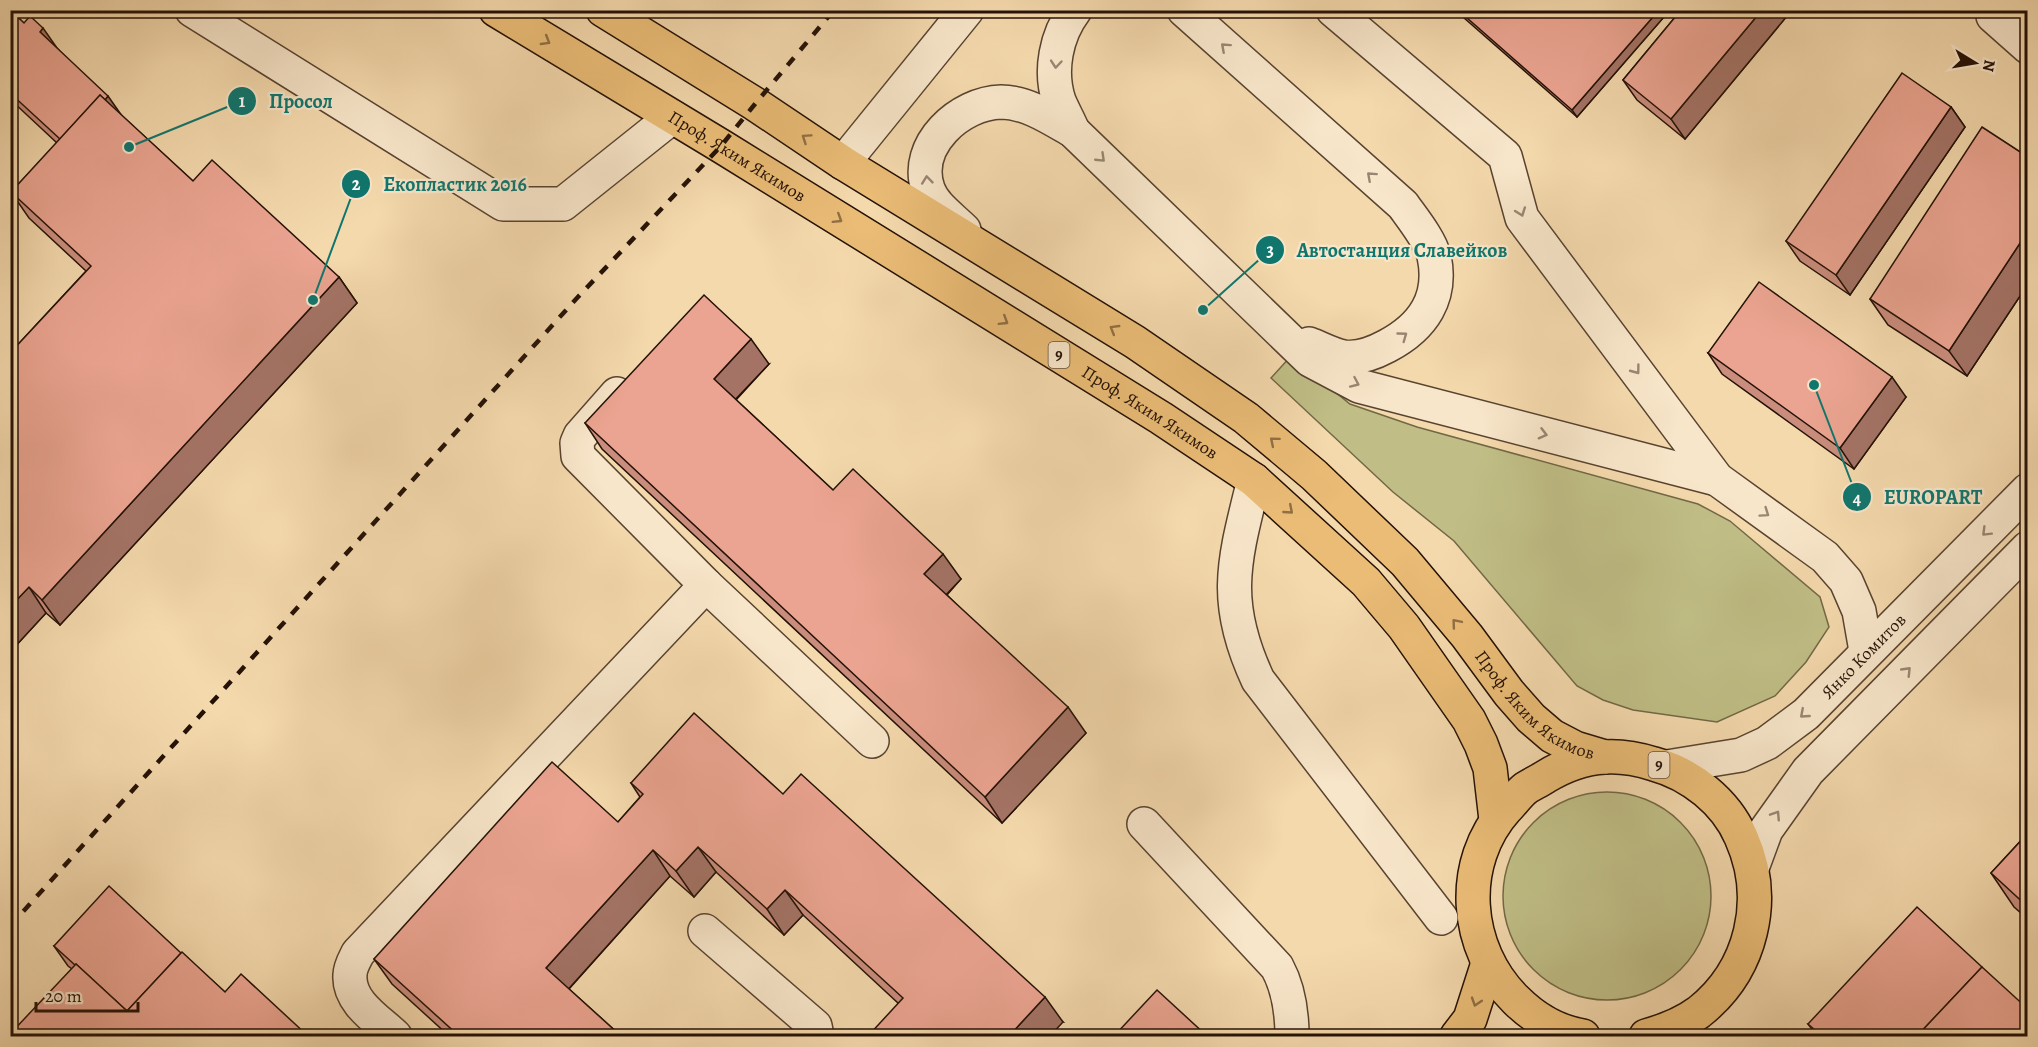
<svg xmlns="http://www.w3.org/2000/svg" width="2038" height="1047" viewBox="0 0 2038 1047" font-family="Alegreya,serif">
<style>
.green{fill:#c0be86;stroke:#726846;stroke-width:1.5}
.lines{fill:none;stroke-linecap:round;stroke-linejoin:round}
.minor-casing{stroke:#584330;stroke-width:36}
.major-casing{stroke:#241106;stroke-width:36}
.highway-casing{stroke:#241106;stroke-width:36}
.minor{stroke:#f8e6ca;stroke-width:33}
.major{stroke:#eabc76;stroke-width:33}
.highway{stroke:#eabc76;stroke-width:33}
.rail{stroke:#241106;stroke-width:4.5;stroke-dasharray:10 10;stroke-linecap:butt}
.wall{fill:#ca8d7d;stroke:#241106;stroke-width:1.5}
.shaded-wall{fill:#a47366;stroke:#241106;stroke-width:1.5}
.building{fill:#eba491;stroke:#241106;stroke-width:1.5}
.oneway{stroke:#916f44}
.oneway2{stroke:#998672}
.labels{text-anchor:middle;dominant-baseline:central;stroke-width:4.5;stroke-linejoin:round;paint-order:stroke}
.shield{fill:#f8e6ca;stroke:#645141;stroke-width:1.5}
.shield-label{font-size:16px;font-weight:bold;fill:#241106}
.street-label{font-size:18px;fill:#241106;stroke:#f8e6ca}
.leader{fill:none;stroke:#0f766e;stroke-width:2}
.callout-dot{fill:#0f766e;stroke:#f8e6ca;stroke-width:2}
.mark-label{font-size:18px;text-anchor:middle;font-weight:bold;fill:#fff}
.callout-label{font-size:20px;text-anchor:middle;font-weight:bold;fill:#0f766e;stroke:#f8e6ca;stroke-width:4.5;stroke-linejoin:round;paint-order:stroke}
</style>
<rect width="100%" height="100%" fill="#f4d9ad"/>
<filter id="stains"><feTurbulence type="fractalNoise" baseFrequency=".00333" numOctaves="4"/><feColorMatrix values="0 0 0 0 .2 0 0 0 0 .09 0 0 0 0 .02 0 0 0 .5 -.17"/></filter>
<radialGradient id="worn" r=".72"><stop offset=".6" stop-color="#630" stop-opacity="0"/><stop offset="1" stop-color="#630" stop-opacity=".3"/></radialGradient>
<!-- green -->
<g class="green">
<path d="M 1291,356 L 1350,404 L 1417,427 L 1698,504 L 1730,521 L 1820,597 L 1829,627 L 1806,662 L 1775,696 L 1717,722 L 1633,710 L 1603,700 L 1577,686 L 1454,541 L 1393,492 L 1271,378 Z"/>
<circle cx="1607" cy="896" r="104"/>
</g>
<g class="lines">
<defs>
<g id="minor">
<path d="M 192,10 L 503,204 L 563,204 L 672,117"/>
<path d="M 1184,10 L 1403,205 C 1413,219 1430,240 1434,256 C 1443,298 1423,327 1387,346 C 1374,353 1359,359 1344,357 C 1332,355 1320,348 1309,344"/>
<path d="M 1333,10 L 1505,156 L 1522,218 L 1717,479 L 1825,557 L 1846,581 L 1859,611 L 1866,651"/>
<path d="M 1998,10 L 1993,16 L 2028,47"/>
<path d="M 1073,131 C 1069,121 1063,111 1059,101 C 1049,71 1056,35 1075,10"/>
<path d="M 843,163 L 967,10"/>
<path d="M 964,230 C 951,217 934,206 928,189 C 913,145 960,103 1001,102 C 1027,102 1052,119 1073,131 L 1310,360 L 1359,386 L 1717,479"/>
<path d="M 617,394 L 580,436 L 577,443 L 578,456 L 706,585 L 872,741"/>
<path d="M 1254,480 C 1234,561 1221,601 1258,680 L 1441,918"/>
<path id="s1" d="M 1667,767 L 1741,755 L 1767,743 L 1806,714 L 2028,490"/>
<path d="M 1144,824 L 1277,967 C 1289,989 1292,1012 1292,1036"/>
<path d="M 1752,868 L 1766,830 L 1808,771 L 2028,548"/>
<path d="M 705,931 L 815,1026 L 817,1036"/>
<path d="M 395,1036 C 378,1020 348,1002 350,975 C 350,967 355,959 358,953 L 706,585"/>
</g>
<path id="major" d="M 1457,1036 L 1470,1019 L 1488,963"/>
<g id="highway">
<path id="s2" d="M 496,10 L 721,146 L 1161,418 L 1254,480 L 1366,582 L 1404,627 L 1469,720 L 1481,744 L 1490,768 L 1496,820"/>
<path id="s3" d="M 603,10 L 755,104 L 843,163 L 1135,342 L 1246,418 L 1314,475 L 1405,562 L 1467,636 L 1509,693 L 1531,718 L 1552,736 L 1575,748 L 1605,757"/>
<path d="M 1583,1036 C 1558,1032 1534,1018 1516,1000 C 1464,949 1457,863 1507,808 C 1513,802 1519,793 1526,788 C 1532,784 1539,781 1545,777 C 1563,766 1583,758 1605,757 C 1622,756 1638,759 1654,764 C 1691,774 1726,802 1741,837 C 1769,899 1752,970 1699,1012 C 1683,1024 1664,1031 1646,1036"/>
</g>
</defs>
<!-- minor casing -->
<use href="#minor" class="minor-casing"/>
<!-- major casing -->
<use href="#major" class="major-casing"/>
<!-- highway casing -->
<use href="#highway" class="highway-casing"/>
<!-- minor -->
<use href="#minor" class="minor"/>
<!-- major -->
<use href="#major" class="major"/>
<!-- highway -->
<use href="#highway" class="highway"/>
<!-- rail -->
<path class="rail" d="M 10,926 L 577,298 L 721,146 L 755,104 L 834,10"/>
</g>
<!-- wall -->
<g class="wall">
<path d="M 10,10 L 24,23 L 57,48 L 122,116 L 193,181 L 339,277 L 357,303 L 60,625 L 46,613 L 10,652 L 10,353 L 86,271 L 29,218 L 11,192 L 57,143 L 12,101 L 10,103 Z"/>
<path d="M 1455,10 L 1670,10 L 1577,117 Z"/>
<path d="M 1681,10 L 1792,10 L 1685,139 L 1637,100 L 1623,80 Z"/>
<path d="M 1951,107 L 1965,127 L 1850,295 L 1800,261 L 1786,241 Z"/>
<path d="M 2028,157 L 2028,284 L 1967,376 L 1888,325 L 1870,299 Z"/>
<path d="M 1708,353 L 1906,397 L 1854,469 L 1722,374 Z"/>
<path d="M 769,364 L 736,400 L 833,490 L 961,579 L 947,595 L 1086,733 L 1002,823 L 602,449 L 585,423 Z"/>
<path d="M 631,783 L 783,794 L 1063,1022 L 898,1003 L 803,915 L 784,935 L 716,872 L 694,897 L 670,876 L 569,989 L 621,1036 L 449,1036 L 392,984 L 374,959 L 618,822 L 640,797 Z"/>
<path d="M 2028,833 L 2028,919 L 2014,907 L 1991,873 Z"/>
<path d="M 54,946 L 181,953 L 225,992 L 308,1036 L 10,1036 L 72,969 L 68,966 Z"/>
<path d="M 1808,1024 L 2028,1036 L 1817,1036 Z"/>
</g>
<!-- shaded-wall -->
<g class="shaded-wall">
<path d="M 1659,10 L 1670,10 L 1577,117 L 1572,110 Z"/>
<path d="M 1762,10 L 1792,10 L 1685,139 L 1671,119 Z"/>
<path d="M 43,28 L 57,48 L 40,32 Z"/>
<path d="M 108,96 L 122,116 L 65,143 Z"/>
<path d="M 1951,107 L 1965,127 L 1850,295 L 1836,275 Z"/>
<path d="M 2028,231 L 2028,284 L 1967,376 L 1949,351 Z"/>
<path d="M 339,277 L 357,303 L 60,625 L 42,600 Z"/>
<path d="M 751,339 L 769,364 L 731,404 L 714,379 Z"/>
<path d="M 1892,377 L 1906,397 L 1854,469 L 1840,448 Z"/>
<path d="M 943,554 L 961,579 L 942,599 L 924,574 Z"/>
<path d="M 29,587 L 46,613 L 10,652 L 10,607 Z"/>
<path d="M 1068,707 L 1086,733 L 1002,823 L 985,797 Z"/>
<path d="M 698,847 L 716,872 L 694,897 L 676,871 Z"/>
<path d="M 653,850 L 670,876 L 564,994 L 546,968 Z"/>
<path d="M 785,890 L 803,915 L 784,935 L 767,909 Z"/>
<path d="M 1045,997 L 1063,1022 L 1050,1036 L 1009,1036 Z"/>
</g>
<!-- building -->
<g class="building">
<path d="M 10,10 L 24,23 L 30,16 L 43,28 L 40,32 L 108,96 L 105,100 L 100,95 L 60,139 L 10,93 Z"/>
<path d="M 1458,10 L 1659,10 L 1572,110 Z"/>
<path d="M 1681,10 L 1762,10 L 1671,119 L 1623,80 Z"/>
<path d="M 1902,73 L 1951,107 L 1836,275 L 1786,241 Z"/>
<path d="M 100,95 L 193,181 L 212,160 L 339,277 L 42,600 L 29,587 L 10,607 L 10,353 L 91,266 L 11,192 Z"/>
<path d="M 1982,127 L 2028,157 L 2028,231 L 1949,351 L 1870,299 Z"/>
<path d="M 1759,282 L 1892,377 L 1840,448 L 1708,353 Z"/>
<path d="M 704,295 L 751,339 L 714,379 L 833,490 L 853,469 L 943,554 L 924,574 L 1068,707 L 985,797 L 585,423 Z"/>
<path d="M 694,713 L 783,794 L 801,774 L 1045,997 L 1009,1036 L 868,1036 L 903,998 L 785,890 L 767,909 L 698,847 L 676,871 L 653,850 L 546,968 L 621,1036 L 459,1036 L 374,959 L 552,762 L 618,822 L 643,794 L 631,783 Z"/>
<path d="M 2028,833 L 2028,907 L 1991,873 Z"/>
<path d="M 109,886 L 181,953 L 127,1011 L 76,964 L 75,965 L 54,946 Z"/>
<path d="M 1917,907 L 1982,967 L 1917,1036 L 1822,1036 L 1808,1024 Z"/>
<path d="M 182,952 L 225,992 L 241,974 L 308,1036 L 133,1036 L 130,1033 L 127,1036 L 10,1036 L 10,1034 L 76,964 L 127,1011 Z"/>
<path d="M 1982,967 L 2028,1009 L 2028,1036 L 1917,1036 Z"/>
<path d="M 1157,990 L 1207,1036 L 1114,1036 Z"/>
</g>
<!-- one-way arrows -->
<defs><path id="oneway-chevron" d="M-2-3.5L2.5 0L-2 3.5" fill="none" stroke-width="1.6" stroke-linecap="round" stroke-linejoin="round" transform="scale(1.5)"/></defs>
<g class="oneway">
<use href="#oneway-chevron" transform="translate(546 41) rotate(31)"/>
<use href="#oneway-chevron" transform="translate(806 138) rotate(-146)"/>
<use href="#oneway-chevron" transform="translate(838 219) rotate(32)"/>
<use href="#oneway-chevron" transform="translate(1004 321) rotate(32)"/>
<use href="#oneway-chevron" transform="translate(1114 329) rotate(-149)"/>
<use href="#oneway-chevron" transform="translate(1274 441) rotate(-140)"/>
<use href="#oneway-chevron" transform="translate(1289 510) rotate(41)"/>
<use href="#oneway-chevron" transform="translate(1456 623) rotate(-130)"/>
<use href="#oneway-chevron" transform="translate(1476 1002) rotate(108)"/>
</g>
<g class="oneway2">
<use href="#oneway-chevron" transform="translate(1225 47) rotate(-138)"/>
<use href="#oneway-chevron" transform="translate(1056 64) rotate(95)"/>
<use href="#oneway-chevron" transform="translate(1101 158) rotate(44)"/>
<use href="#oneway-chevron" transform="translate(1371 176) rotate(-138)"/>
<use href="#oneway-chevron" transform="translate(927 180) rotate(-96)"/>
<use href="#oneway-chevron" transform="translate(1521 212) rotate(70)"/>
<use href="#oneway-chevron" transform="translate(1403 336) rotate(-36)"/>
<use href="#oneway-chevron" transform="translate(1636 370) rotate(53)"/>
<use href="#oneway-chevron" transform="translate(1355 383) rotate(24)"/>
<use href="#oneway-chevron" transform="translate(1543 434) rotate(15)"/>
<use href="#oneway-chevron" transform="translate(1765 513) rotate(35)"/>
<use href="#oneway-chevron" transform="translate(1986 532) rotate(135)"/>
<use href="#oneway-chevron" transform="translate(1907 671) rotate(-46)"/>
<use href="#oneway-chevron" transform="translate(1804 714) rotate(139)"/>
<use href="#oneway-chevron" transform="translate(1776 815) rotate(-57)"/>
</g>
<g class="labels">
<!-- shield labels -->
<g class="shield">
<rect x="1048.5" y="342" width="21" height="26" rx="4.5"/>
<rect x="1648.5" y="752" width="21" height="26" rx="4.5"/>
</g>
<g class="shield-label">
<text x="1059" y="355">9</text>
<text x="1659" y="765">9</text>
</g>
<!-- street labels -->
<g class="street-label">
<text stroke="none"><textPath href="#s2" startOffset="282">Проф. Яким Якимов</textPath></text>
<text stroke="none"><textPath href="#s2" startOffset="768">Проф. Яким Якимов</textPath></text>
<text stroke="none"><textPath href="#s1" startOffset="234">Янко Комитов</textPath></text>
<text stroke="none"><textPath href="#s3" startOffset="1172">Проф. Яким Якимов</textPath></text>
</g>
</g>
<!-- callouts -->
<path class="leader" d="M129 147L242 101M313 300L356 184M1203 310L1270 250M1814 385L1857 497"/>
<g class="callout-dot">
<circle cx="129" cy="147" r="6"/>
<circle cx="313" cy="300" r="6"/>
<circle cx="1203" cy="310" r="6"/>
<circle cx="1814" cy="385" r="6"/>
<circle cx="242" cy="101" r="15"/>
<circle cx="356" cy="184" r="15"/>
<circle cx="1270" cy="250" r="15"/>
<circle cx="1857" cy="497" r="15"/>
</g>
<g class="mark-label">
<text x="242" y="107">1</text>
<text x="356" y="190">2</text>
<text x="1270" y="256">3</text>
<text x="1857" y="504">4</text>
</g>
<g class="callout-label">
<text x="301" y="108">Просол</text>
<text x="455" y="191">Екопластик 2016</text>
<text x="1402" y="257">Автостанция Славейков</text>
<text x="1933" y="504">EUROPART</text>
</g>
<!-- margin -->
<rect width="2038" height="1047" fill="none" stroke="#f4d9ad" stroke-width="36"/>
<rect x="12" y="12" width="2014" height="1023" fill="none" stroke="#241106" stroke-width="3"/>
<rect x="18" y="18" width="2002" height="1011" fill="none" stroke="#241106" stroke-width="1.5"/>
<!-- north arrow -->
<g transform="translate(1975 63) rotate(101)" stroke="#f8e6ca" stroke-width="4.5" paint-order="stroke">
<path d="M0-4.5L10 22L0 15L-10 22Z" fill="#241106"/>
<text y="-9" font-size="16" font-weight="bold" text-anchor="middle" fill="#241106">N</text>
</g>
<!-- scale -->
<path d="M36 1002v9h102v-9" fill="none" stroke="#241106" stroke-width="3"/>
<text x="45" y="1002" font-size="18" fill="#241106" stroke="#f8e6ca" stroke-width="4.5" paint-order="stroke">20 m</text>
<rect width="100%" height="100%" filter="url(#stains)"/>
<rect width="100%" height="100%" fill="url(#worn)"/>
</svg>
